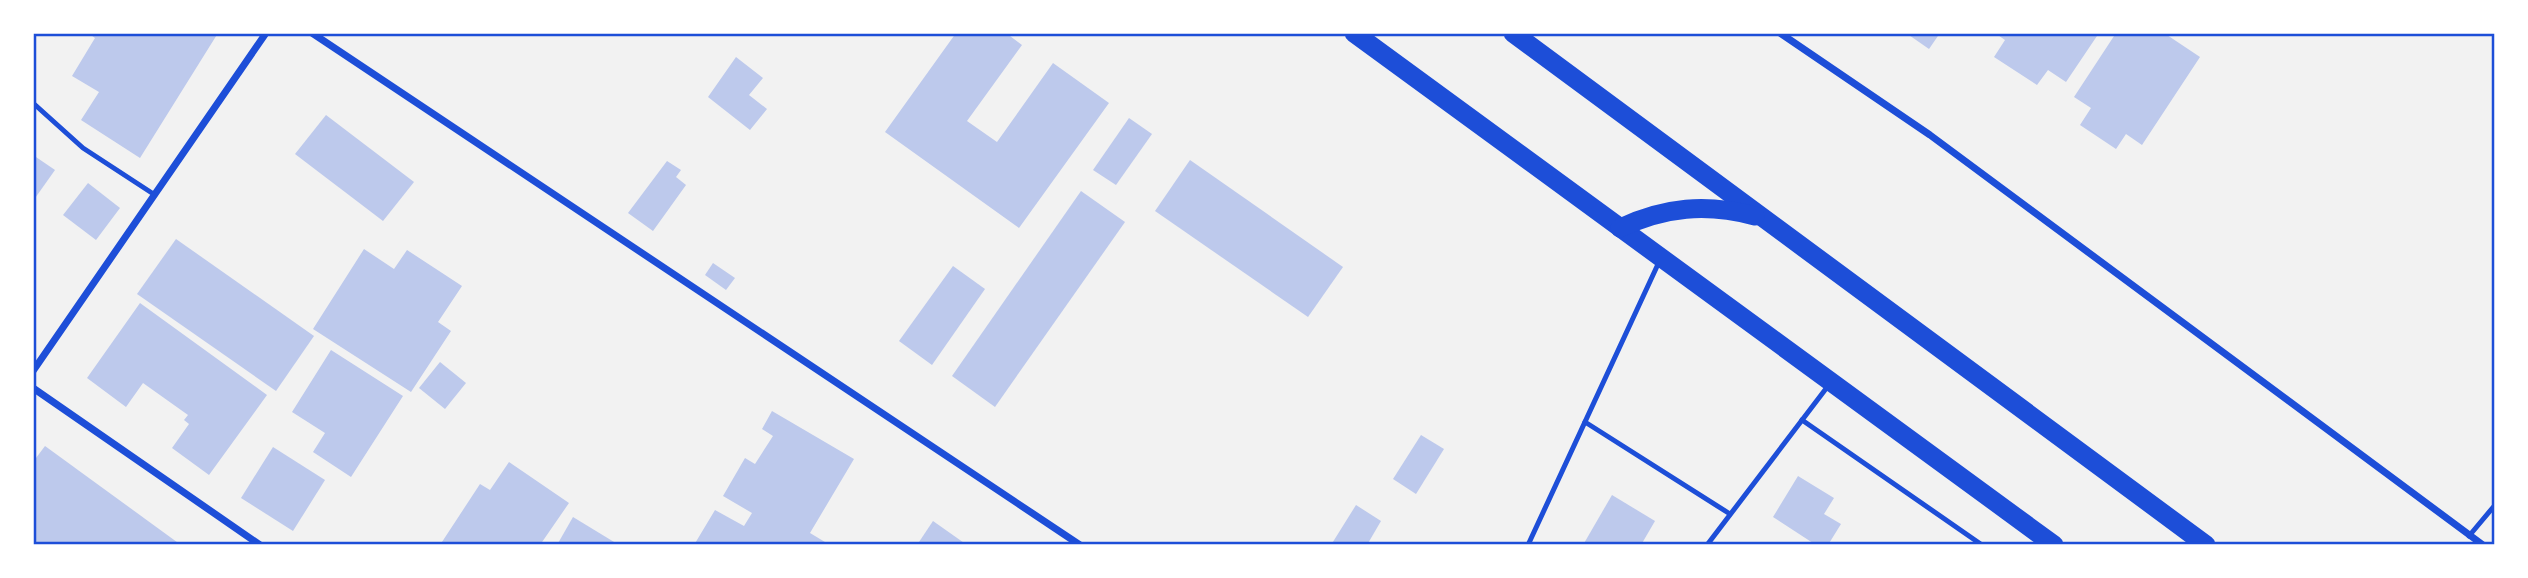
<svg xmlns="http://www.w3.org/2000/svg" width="2528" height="578" viewBox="0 0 2528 578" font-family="'Fira Sans Condensed',sans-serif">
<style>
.building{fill:#bdc9ec}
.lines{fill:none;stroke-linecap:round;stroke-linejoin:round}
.service{stroke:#1d4ed8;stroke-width:5}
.minor{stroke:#1d4ed8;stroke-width:7}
.trunk{stroke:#1d4ed8;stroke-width:19}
.neatline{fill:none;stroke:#1d4ed8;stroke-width:2.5}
</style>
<rect width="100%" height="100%" fill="#f2f2f2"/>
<!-- building -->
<g class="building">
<path d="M 88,33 L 218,33 L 140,158 L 81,120 L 99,92 L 72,76 L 95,38 Z"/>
<path d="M 956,33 L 1006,33 L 1022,45 L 967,121 L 997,142 L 1053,63 L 1109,103 L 1019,228 L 885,132 Z"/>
<path d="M 1906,33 L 1940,33 L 1929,49 Z"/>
<path d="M 1995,33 L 2099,33 L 2066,82 L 2048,70 L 2037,85 L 1994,57 L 2005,40 Z"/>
<path d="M 2116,33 L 2164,33 L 2200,57 L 2142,145 L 2126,134 L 2116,149 L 2080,125 L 2091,108 L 2074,97 Z"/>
<path d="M 736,57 L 763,78 L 749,95 L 767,109 L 750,130 L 708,97 Z"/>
<path d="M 326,115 L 414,182 L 383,221 L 295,154 Z"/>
<path d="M 1129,118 L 1152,134 L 1116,185 L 1093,170 Z"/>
<path d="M 33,155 L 55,170 L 33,201 Z"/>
<path d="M 1190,160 L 1343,267 L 1308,317 L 1155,211 Z"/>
<path d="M 667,161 L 681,170 L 676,177 L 686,185 L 653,231 L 628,213 Z"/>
<path d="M 88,183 L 120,208 L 96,240 L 63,215 Z"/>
<path d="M 1081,191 L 1125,222 L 995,407 L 952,376 Z"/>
<path d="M 176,239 L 314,336 L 276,391 L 137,294 Z"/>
<path d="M 364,249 L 394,269 L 407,250 L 462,286 L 438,322 L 451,331 L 411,392 L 313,329 Z"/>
<path d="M 713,263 L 735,278 L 726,290 L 705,275 Z"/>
<path d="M 953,266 L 985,289 L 932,365 L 899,341 Z"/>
<path d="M 140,303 L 267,395 L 209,475 L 172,448 L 189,424 L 184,420 L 188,415 L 143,383 L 126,407 L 87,378 Z"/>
<path d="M 331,350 L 403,396 L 351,477 L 313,452 L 325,433 L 292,412 Z"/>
<path d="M 440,362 L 466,383 L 445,409 L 419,388 Z"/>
<path d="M 772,411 L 854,459 L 810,533 L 830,545 L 694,545 L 715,510 L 744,526 L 752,513 L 723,496 L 745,458 L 755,464 L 773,436 L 762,429 Z"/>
<path d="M 1421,435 L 1444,449 L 1416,494 L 1393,479 Z"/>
<path d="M 45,446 L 181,545 L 33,545 L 33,462 Z"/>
<path d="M 273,447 L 325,480 L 293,531 L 241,498 Z"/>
<path d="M 509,462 L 569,503 L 540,545 L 440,545 L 480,484 L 490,490 Z"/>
<path d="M 1798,476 L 1834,498 L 1824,514 L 1841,524 L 1828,545 L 1816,545 L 1773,517 Z"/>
<path d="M 1612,495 L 1655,521 L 1641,545 L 1583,545 Z"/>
<path d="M 1356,505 L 1381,521 L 1367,545 L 1331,545 Z"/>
<path d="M 573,517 L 619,545 L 557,545 Z"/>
<path d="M 933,521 L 967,545 L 917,545 Z"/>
</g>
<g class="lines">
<!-- service -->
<g class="service">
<path d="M 33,103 L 83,148 L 155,195"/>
<path d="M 1802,420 L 1982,545"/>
<path d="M 1585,422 L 1730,514"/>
<path d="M 2469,536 L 2495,505"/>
<path d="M 1528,545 L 1659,262"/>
<path d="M 1707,545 L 1828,386"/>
</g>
<!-- minor -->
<g class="minor">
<path d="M 312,33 L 1080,545"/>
<path d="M 1780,33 L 1930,135 L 2483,545"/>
<path d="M 33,371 L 266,33"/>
<path d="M 33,388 L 260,545"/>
</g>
<!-- trunk -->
<g class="trunk">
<path d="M 1354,33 L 2054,545"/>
<path d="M 1513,33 L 2206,545"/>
<path d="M 1620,228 C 1665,207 1706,203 1755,216"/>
</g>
</g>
<!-- border -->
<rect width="2528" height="578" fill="none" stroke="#ffffff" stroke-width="70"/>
<rect x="35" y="35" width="2458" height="508" class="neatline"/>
</svg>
